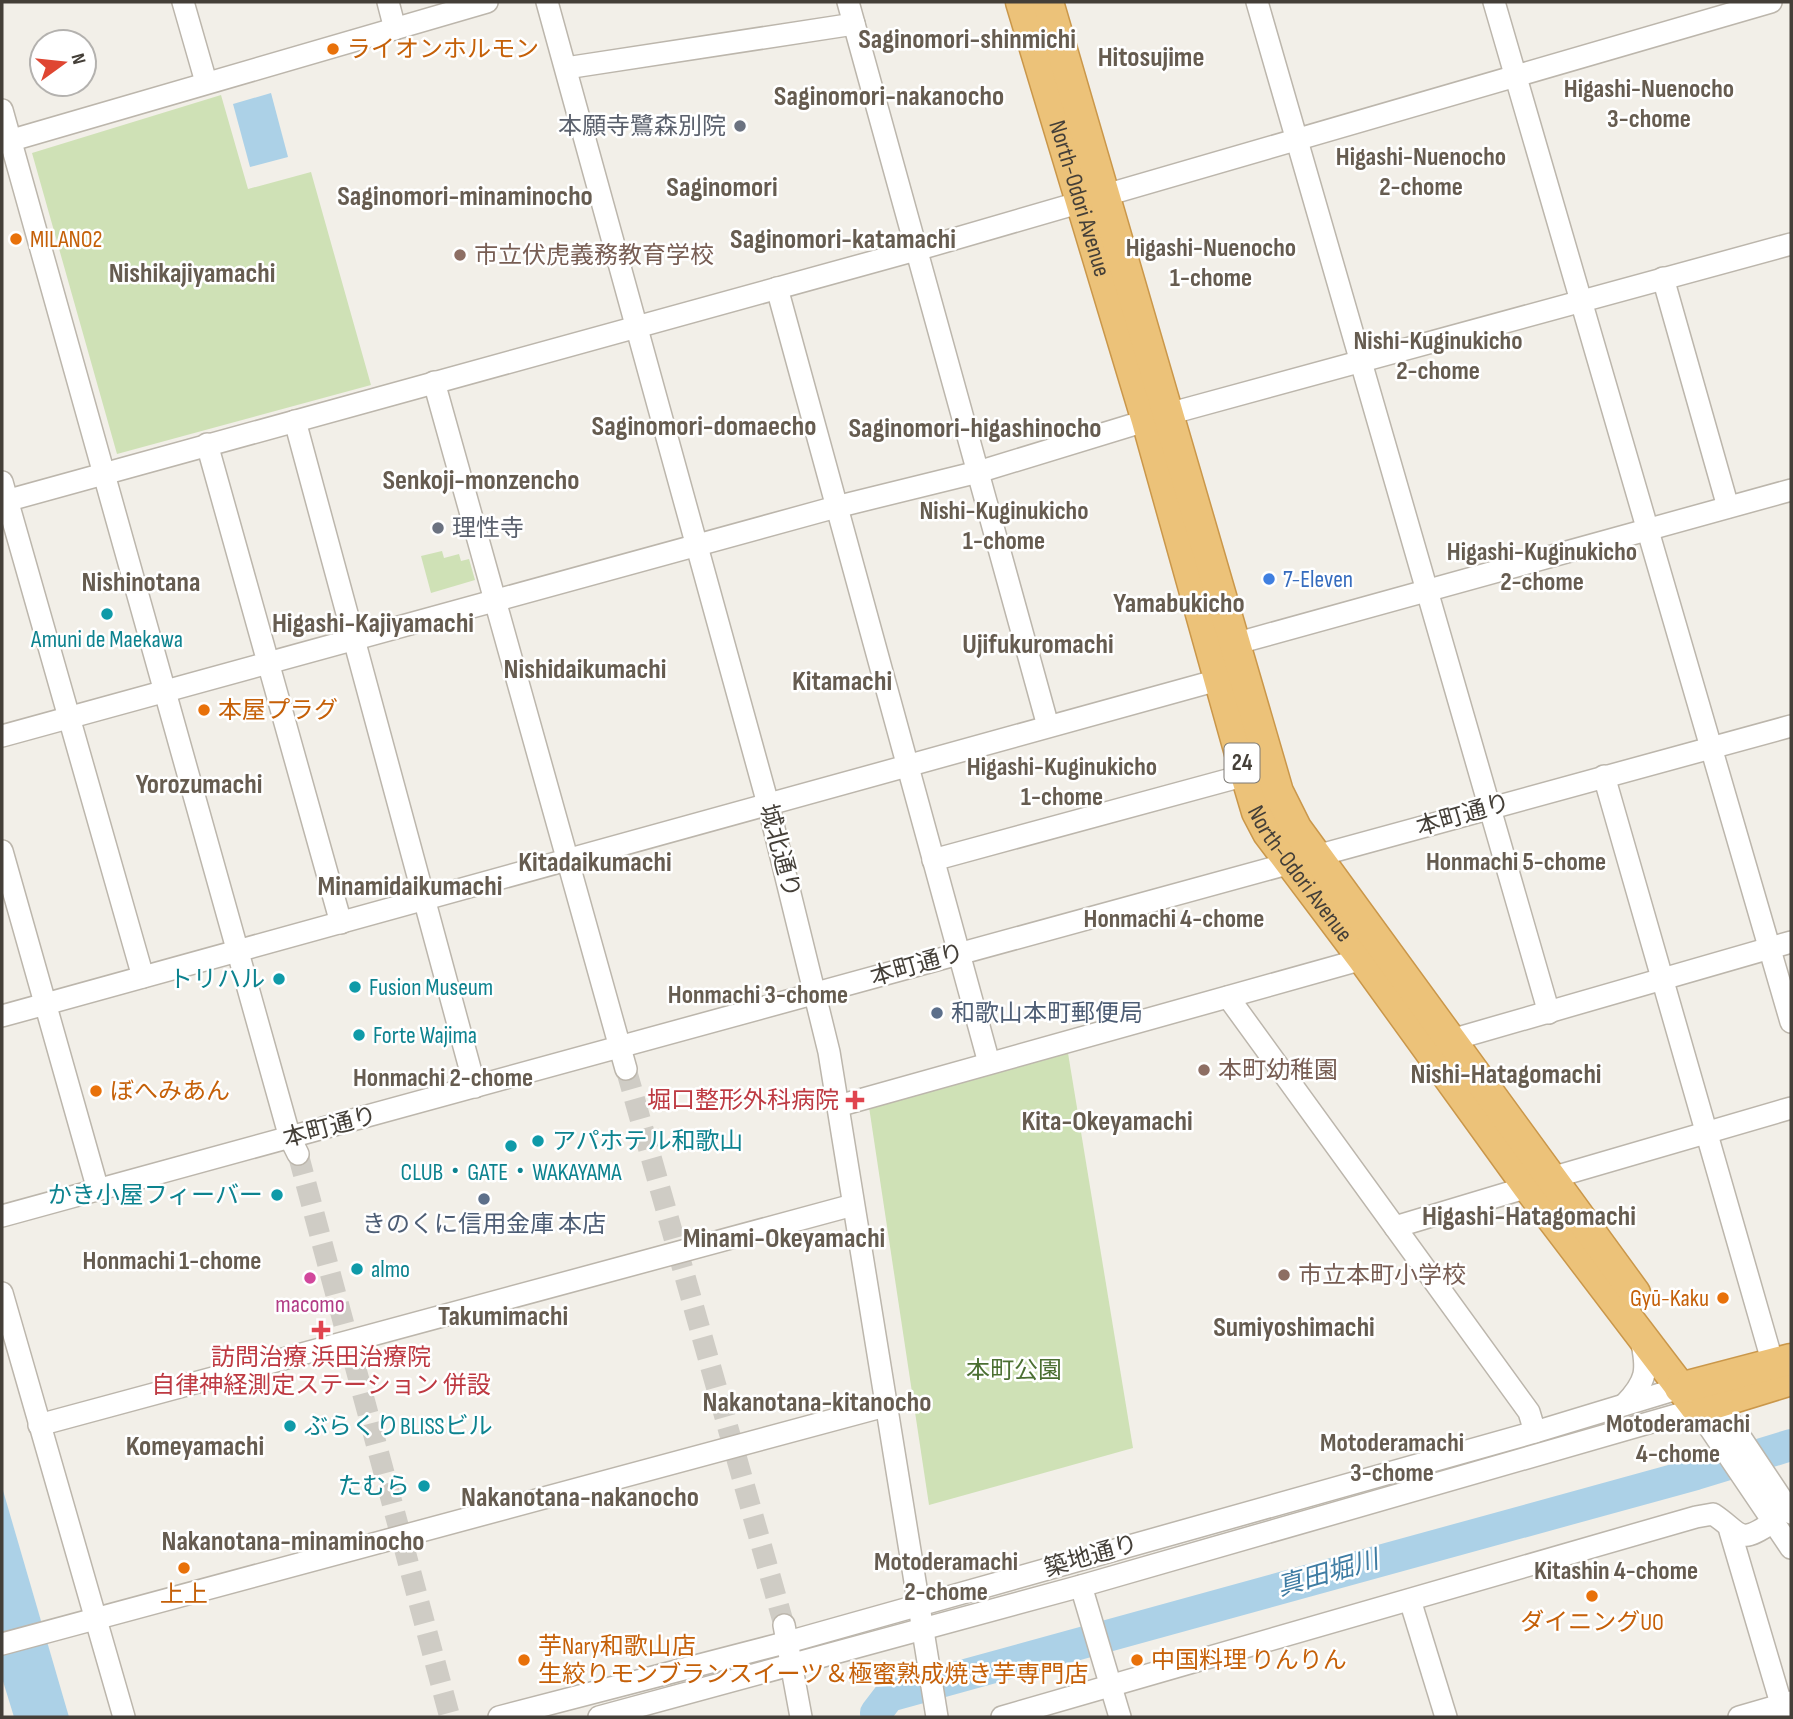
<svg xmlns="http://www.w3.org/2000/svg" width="1793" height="1719" viewBox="0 0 1793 1719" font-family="'Sofia Sans Condensed','Noto Sans JP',sans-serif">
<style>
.green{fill:#cfe1b6}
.water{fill:#acd1e7}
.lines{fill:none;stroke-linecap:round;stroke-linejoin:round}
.river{stroke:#acd1e7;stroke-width:32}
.minor-tunnel{stroke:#cfccc5;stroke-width:21;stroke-dasharray:21 10;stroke-linecap:butt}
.minor-casing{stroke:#bcb6ac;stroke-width:24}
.highway-casing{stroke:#ca974a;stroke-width:33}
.minor{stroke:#fff;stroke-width:21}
.highway{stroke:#ecc279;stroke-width:30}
.food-dot{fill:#e8710a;stroke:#fff;stroke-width:2.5}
.worship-dot{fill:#6b7280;stroke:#fff;stroke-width:2.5}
.education-dot{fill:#8d6e63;stroke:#fff;stroke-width:2.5}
.shop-dot{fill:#3f7fe0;stroke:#fff;stroke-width:2.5}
.culture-dot{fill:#0f9aa8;stroke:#fff;stroke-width:2.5}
.service-dot{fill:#5c6f8a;stroke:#fff;stroke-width:2.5}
.health-dot{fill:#e0444e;stroke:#fff;stroke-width:2.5}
.hotel-dot{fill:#d1479c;stroke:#fff;stroke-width:2.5}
.labels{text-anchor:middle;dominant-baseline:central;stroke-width:5;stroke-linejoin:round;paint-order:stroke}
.shield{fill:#fff;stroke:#7c7974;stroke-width:2}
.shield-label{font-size:23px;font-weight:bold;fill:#443f38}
.food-label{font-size:24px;fill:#c56008;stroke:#fff;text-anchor:start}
.worship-label{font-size:24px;fill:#5b616d;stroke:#fff;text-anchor:end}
.street-label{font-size:24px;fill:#443f38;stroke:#fff}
.education-label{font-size:24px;fill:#785e54;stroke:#fff;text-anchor:start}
.shop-label{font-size:24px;fill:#366cbe;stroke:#fff;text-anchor:start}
.culture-label{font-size:24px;fill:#0d838f;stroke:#fff;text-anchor:start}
.service-label{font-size:24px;fill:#4e5e75;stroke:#fff;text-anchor:start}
.health-label{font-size:24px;fill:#be3a42;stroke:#fff;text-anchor:end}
.hotel-label{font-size:24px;fill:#b23c85;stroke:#fff}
.park-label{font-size:24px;fill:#4b6f32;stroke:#fff}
.neighbourhood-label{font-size:26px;font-weight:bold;fill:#665c50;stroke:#fff}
.water-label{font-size:26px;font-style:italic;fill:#3e7ca3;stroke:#fff}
.quarter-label{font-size:28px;font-weight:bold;fill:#665c50;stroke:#fff}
</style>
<rect width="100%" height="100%" fill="#f2efe8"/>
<!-- green -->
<g class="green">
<path d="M 221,95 L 248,189 L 311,172 L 371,385 L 117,454 L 32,153 Z"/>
<path d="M 442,551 L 444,558 L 459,554 L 461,561 L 469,559 L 475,580 L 431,593 L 421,556 Z"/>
<path d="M 1068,1053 L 1133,1448 L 929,1505 L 869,1107 Z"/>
</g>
<!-- water -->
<g class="water">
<path d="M 271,93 L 288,157 L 250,167 L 233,104 Z"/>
<path d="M 2,1487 L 69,1717 L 14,1717 L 2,1678 Z"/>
</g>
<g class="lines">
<!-- river -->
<path class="river" d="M 877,1717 L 876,1713 L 889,1696 L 1696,1474 L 1791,1445"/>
<!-- minor-tunnel -->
<g class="minor-tunnel">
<path d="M 626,1069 L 784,1625"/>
<path d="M 298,1154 L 449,1714"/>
</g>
<defs>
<g id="minor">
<path d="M 183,2 L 206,82"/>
<path d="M 388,2 L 395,29"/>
<path d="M 547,2 L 768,804 L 829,1052 L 937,1717"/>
<path d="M 848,2 L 1048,726"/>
<path d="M 1257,2 L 1549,1013"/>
<path d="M 1494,2 L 1791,1022"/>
<path d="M 566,68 L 854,24"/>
<path d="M 2,110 L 290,1138 L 298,1154"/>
<path d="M 2,143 L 487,2"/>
<path d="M 1663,278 L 1728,507"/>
<path d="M 777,288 L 989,1063"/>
<path d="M 434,382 L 626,1069"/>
<path d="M 295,421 L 475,1087"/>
<path d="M 207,444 L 341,923"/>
<path d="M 2,482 L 143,977"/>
<path d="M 2,502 L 916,250 L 1771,2"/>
<path d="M 1234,644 L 1791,490"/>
<path d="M 2,736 L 836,507 L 978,472 L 1168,414 L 1791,244"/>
<path d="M 1604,776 L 1773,1364"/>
<path d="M 2,851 L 98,1190"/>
<path d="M 933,860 L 1246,775"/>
<path d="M 1228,997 L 1529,1412 L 1535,1432"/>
<path d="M 2,1016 L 1218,680"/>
<path d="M 1451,1040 L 1791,942"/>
<path d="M 838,1106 L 1363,959"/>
<path d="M 1551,1178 L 1791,1108"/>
<path d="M 2,1216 L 1791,726"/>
<path d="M 1395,1227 L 1528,1187"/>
<path d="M 2,1293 L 124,1717"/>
<path d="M 1717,1402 L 1791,1513"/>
<path d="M 1625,1404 C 1647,1381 1648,1370 1641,1339"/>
<path d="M 39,1425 L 853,1205"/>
<path d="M 1730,1531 L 1785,1717"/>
<path d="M 1081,1586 L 1120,1717"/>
<path d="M 1410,1600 L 1446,1717"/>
<path d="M 784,1625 L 801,1717"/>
<path d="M 2,1644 L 885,1406"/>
<path d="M 499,1717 L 788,1642 L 1535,1432 L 1680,1388"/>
<path d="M 599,1717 L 1081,1586 L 1697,1409 L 1791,1548"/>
<path d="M 1002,1717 L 1696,1517 L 1713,1514 C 1743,1534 1737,1546 1773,1522"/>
<path d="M 1739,1717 L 1791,1702"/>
</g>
<g id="highway">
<path id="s1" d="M 1021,2 L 1147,421 L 1246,775 L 1257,812 L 1268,833 L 1363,959 L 1528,1187 L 1697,1409 L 1791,1380"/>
<path d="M 1048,2 L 1278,792 L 1296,828 L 1635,1293"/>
<path d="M 1680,1388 L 1791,1359"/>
</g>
</defs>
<!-- minor casing -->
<use href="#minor" class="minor-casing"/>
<!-- highway casing -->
<use href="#highway" class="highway-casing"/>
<!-- minor -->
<use href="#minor" class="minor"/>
<!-- highway -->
<use href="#highway" class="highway"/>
</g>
<!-- markers -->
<g class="food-dot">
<circle cx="333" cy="49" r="7"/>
<circle cx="16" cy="239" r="7"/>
<circle cx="204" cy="710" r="7"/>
<circle cx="96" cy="1091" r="7"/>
<circle cx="1723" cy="1298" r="7"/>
<circle cx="184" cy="1568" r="7"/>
<circle cx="1592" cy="1596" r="7"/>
<circle cx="524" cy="1660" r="7"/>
<circle cx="1137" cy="1660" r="7"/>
</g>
<g class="worship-dot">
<circle cx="740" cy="126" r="7"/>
<circle cx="438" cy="528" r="7"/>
</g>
<g class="education-dot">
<circle cx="460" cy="255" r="7"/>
<circle cx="1204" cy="1070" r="7"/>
<circle cx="1284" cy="1275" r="7"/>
</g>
<circle class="shop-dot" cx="1269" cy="579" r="7"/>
<g class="culture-dot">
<circle cx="107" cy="614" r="7"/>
<circle cx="279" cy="979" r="7"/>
<circle cx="355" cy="987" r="7"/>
<circle cx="359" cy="1035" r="7"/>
<circle cx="538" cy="1141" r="7"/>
<circle cx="511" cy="1146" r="7"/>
<circle cx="277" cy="1195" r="7"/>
<circle cx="357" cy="1269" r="7"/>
<circle cx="290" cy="1426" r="7"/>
<circle cx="424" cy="1486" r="7"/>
</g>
<g class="service-dot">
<circle cx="937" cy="1013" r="7"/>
<circle cx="484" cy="1199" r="7"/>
</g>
<g class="health-dot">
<path d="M851.5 1089.5h7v7h7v7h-7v7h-7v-7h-7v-7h7z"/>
<path d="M317.5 1319.5h7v7h7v7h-7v7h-7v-7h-7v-7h7z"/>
</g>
<circle class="hotel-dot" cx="310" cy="1278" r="7"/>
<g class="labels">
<!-- shield labels -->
<rect class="shield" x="1224.5" y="743.5" width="35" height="39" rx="5"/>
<g class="shield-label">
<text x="1242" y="763">24</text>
</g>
<!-- food labels -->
<g class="food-label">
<text x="347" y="49">ライオンホルモン</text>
<text x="30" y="239">MILANO2</text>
<text x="218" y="710">本屋プラグ</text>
<text x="110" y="1091">ぼへみあん</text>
<text x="1709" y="1298" text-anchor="end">Gyū-Kaku</text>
<text x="184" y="1594" text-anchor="middle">上上</text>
<text x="1592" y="1622" text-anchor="middle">ダイニングUO</text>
<text x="538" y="1646">芋Nary和歌山店<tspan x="538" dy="28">生絞りモンブランスイーツ＆極蜜熟成焼き芋専門店</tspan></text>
<text x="1151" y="1660">中国料理 りんりん</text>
</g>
<!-- worship labels -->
<g class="worship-label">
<text x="726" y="126">本願寺鷺森別院</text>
<text x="452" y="528" text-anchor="start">理性寺</text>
</g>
<!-- street labels -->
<g class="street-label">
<text stroke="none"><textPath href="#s1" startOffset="205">North-Odori Avenue</textPath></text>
<text transform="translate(1463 815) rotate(-16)">本町通り</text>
<text transform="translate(780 851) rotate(75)">城北通り</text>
<text stroke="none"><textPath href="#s1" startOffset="919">North-Odori Avenue</textPath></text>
<text transform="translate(917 965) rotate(-16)">本町通り</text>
<text transform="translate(330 1127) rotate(-15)">本町通り</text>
<text transform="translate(1091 1556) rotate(-16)">築地通り</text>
</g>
<!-- education labels -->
<g class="education-label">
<text x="474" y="255">市立伏虎義務教育学校</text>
<text x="1218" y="1070">本町幼稚園</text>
<text x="1298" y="1275">市立本町小学校</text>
</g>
<!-- shop labels -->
<g class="shop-label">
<text x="1283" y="579">7-Eleven</text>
</g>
<!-- culture labels -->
<g class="culture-label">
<text x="107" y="639" text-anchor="middle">Amuni de Maekawa</text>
<text x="265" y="979" text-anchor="end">トリハル</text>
<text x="369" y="987">Fusion Museum</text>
<text x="373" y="1035">Forte Wajima</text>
<text x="552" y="1141">アパホテル和歌山</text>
<text x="511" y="1172" text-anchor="middle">CLUB・GATE・WAKAYAMA</text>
<text x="263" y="1195" text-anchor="end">かき小屋フィーバー</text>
<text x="371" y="1269">almo</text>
<text x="304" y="1426">ぶらくりBLISSビル</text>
<text x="410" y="1486" text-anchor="end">たむら</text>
</g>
<!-- service labels -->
<g class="service-label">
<text x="951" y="1013">和歌山本町郵便局</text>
<text x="484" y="1224" text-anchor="middle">きのくに信用金庫 本店</text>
</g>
<!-- health labels -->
<g class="health-label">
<text x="839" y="1100">堀口整形外科病院</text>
<text x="321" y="1357" text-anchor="middle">訪問治療 浜田治療院<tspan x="321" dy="28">自律神経測定ステーション 併設</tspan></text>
</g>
<!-- hotel labels -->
<g class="hotel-label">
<text x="310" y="1304">macomo</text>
</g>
<!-- park labels -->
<g class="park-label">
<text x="1014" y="1370">本町公園</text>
</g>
<!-- neighbourhood labels -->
<g class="neighbourhood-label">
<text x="1649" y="89">Higashi-Nuenocho<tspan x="1649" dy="30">3-chome</tspan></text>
<text x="1421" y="157">Higashi-Nuenocho<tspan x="1421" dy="30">2-chome</tspan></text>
<text x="1211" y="248">Higashi-Nuenocho<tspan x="1211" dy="30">1-chome</tspan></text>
<text x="1438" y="341">Nishi-Kuginukicho<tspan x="1438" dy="30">2-chome</tspan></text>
<text x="1004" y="511">Nishi-Kuginukicho<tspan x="1004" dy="30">1-chome</tspan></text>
<text x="1542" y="552">Higashi-Kuginukicho<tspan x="1542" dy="30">2-chome</tspan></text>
<text x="1062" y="767">Higashi-Kuginukicho<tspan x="1062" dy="30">1-chome</tspan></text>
<text x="1516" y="862">Honmachi 5-chome</text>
<text x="1174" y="919">Honmachi 4-chome</text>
<text x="758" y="995">Honmachi 3-chome</text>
<text x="443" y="1078">Honmachi 2-chome</text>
<text x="172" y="1261">Honmachi 1-chome</text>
<text x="1678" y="1424">Motoderamachi<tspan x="1678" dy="30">4-chome</tspan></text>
<text x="1392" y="1443">Motoderamachi<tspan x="1392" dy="30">3-chome</tspan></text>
<text x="946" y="1562">Motoderamachi<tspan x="946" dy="30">2-chome</tspan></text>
<text x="1616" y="1571">Kitashin 4-chome</text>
</g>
<!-- water labels -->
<g class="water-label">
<text transform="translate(1328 1574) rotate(-16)">真田堀川</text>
</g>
<!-- quarter labels -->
<g class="quarter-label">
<text x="967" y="39">Saginomori-shinmichi</text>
<text x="1151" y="57">Hitosujime</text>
<text x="889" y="96">Saginomori-nakanocho</text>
<text x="722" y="187">Saginomori</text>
<text x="465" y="196">Saginomori-minaminocho</text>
<text x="843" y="239">Saginomori-katamachi</text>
<text x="192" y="273">Nishikajiyamachi</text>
<text x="704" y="426">Saginomori-domaecho</text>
<text x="975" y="428">Saginomori-higashinocho</text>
<text x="481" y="480">Senkoji-monzencho</text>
<text x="141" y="582">Nishinotana</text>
<text x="1179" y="603">Yamabukicho</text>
<text x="373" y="623">Higashi-Kajiyamachi</text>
<text x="1038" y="644">Ujifukuromachi</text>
<text x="585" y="669">Nishidaikumachi</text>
<text x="842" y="681">Kitamachi</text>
<text x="199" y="784">Yorozumachi</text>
<text x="595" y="862">Kitadaikumachi</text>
<text x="410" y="886">Minamidaikumachi</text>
<text x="1506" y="1074">Nishi-Hatagomachi</text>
<text x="1107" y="1121">Kita-Okeyamachi</text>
<text x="1529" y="1216">Higashi-Hatagomachi</text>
<text x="784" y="1238">Minami-Okeyamachi</text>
<text x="503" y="1316">Takumimachi</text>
<text x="1294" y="1327">Sumiyoshimachi</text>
<text x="817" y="1402">Nakanotana-kitanocho</text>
<text x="195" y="1446">Komeyamachi</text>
<text x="580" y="1497">Nakanotana-nakanocho</text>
<text x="293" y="1541">Nakanotana-minaminocho</text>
</g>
</g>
<!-- border -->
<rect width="1793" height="1719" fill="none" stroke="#443f38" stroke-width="7"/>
<!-- north arrow -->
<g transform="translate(63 63) rotate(75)"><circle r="33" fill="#ffffff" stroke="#b4b2af" stroke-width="2"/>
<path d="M0-5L12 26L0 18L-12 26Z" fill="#df4632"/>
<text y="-10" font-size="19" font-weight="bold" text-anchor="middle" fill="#443f38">N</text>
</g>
</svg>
